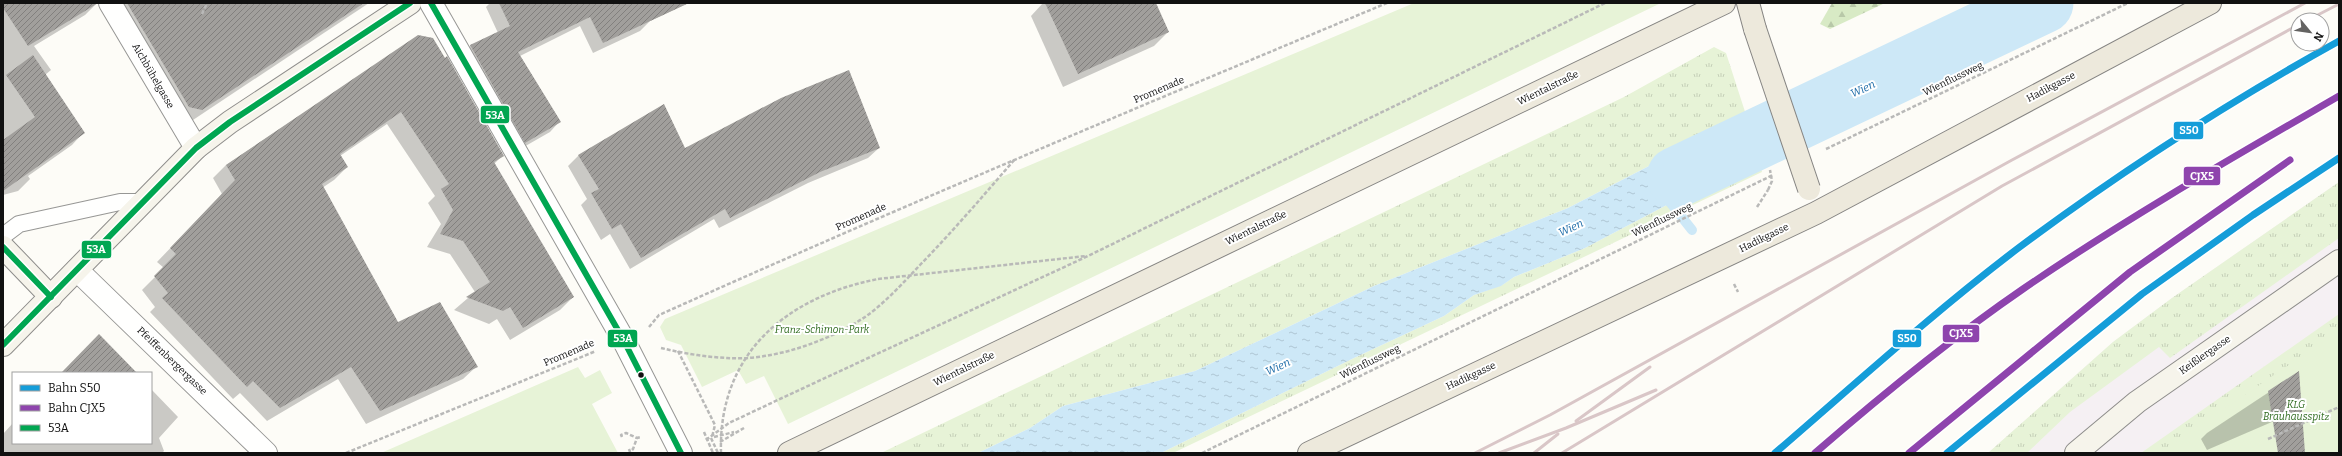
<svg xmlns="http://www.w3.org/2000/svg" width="2342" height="456" viewBox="0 0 2342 456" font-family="Bitter,serif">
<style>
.industrial{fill:#f5f0f3}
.grass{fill:url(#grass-tufts)}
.forest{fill:url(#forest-firs)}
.park{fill:#e7f3d7}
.water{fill:url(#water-ripples)}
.shadow{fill:#0003}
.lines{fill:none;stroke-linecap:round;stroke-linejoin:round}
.stream{stroke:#cde8f7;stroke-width:10}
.river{stroke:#cde8f7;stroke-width:61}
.building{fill:url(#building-hatch)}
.lane-casing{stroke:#979795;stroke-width:18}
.street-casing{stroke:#979795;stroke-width:24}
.secondary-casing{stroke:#8e8d8b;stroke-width:24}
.primary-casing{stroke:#858482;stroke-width:24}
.path{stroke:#b9b9b8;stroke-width:2.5;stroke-dasharray:4 2;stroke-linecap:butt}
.lane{stroke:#fffffe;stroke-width:16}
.street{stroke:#fffffe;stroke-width:22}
.secondary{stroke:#f6f4eb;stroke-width:22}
.primary{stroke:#ede9dc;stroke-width:22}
.rail{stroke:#d9c6c7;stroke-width:3}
.primary-bridge-casing{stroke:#858482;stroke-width:24;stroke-linecap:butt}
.path-bridge{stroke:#b9b9b8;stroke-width:2.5;stroke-dasharray:4 2;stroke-linecap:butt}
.primary-bridge{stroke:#ede9dc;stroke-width:22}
.bus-1-casing{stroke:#fff;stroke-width:9}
.bus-1{stroke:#00a651;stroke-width:6}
.rail-1-casing{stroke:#fff;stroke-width:10}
.rail-2-casing{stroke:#fff;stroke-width:10}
.rail-1{stroke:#159dd9;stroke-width:7}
.rail-2{stroke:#8e44ad;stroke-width:7}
.bus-dot{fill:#111;stroke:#fff;stroke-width:1.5}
.labels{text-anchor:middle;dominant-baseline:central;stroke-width:4;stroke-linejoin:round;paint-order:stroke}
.street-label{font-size:10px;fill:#111;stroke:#fff}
.park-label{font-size:10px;font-style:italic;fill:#2f6b1f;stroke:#fff}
.water-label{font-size:11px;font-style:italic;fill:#1768a6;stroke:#fff}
.line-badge{stroke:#fff;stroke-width:1.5}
.badge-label{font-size:11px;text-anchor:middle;font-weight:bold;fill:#fff}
</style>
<defs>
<pattern id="grass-tufts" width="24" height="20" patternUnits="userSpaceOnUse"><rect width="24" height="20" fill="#e7f3d7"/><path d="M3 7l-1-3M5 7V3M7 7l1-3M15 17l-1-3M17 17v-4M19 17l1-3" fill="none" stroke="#c5cfb8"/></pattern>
<pattern id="forest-firs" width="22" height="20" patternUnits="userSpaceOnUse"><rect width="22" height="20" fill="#d8eac5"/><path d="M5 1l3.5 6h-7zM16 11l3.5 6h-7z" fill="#b8c8a8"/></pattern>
<pattern id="water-ripples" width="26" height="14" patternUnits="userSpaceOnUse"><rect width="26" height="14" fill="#cde8f7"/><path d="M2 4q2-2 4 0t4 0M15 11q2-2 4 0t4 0" fill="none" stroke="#afc6d3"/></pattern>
<pattern id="building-hatch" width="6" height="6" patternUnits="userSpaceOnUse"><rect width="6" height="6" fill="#a19f9c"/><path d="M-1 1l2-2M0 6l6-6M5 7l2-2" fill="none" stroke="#82807e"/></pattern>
</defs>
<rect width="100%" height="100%" fill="#fdfcf7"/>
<!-- industrial -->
<path class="industrial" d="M 2339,182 L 2339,453 L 1988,453 L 2113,342 L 2172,298 Z"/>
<!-- grass -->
<g class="grass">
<path d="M 1714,47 L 1726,53 L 1749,124 L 1647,167 L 1568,208 L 1374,286 L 1195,371 L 1063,406 L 1030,428 L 978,453 L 881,453 L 1624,97 Z"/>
<path d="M 1758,157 L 1762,172 L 1173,453 L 1161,453 L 1354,358 L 1444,316 L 1474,295 L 1502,285 L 1514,277 L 1585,248 Z"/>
<path d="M 2339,182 L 2339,238 L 2170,358 L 2159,347 L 2070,412 L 2027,453 L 1988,453 L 2113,342 L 2172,298 Z"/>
<path d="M 2339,314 L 2339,453 L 2141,453 Z"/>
</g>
<!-- forest -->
<path class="forest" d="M 1832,3 L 1885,3 L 1830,29 L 1820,24 Z"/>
<!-- park -->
<g class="park">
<path d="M 1414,3 L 1661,3 L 788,424 L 764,376 L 746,384 L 738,370 L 702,387 L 681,345 L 666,340 L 660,327 L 665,319 Z"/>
<path d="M 2339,331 L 2339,453 L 2159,453 Z"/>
<path d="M 578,367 L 585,378 L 600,370 L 612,393 L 592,404 L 618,453 L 381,453 Z"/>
</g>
<!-- water -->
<path class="water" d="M 1749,124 L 1758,157 L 1585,248 L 1514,277 L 1501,286 L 1474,295 L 1444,316 L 1354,358 L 1161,453 L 978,453 L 1030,428 L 1063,406 L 1195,371 L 1374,286 L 1568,208 L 1647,167 Z"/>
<!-- shadow -->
<g class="shadow">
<path d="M 3,3 L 97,3 L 85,15 L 34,46 L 51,70 L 45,75 L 83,133 L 72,145 L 28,176 L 30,179 L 18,191 L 3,195 Z"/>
<path d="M 108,3 L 369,3 L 190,122 Z"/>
<path d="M 490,3 L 688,3 L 650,21 L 640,31 L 593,53 L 580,26 L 520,56 L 560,121 L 550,132 L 515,152 L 460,56 L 470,46 L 498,33 L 486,7 Z"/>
<path d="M 1043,3 L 1155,3 L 1168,32 L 1154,46 L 1063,87 L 1031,16 Z"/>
<path d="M 419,36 L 503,155 L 494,164 L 573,297 L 560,310 L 510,340 L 497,319 L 489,324 L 454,310 L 475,292 L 450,254 L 427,247 L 441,224 L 428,203 L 435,196 L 387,124 L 340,156 L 347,167 L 334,180 L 322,188 L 397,323 L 477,366 L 463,379 L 366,424 L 338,379 L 267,421 L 240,393 L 233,399 L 150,312 L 155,307 L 142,290 L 164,268 L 157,262 L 222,194 L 213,178 L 226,165 Z"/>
<path d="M 879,148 L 868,158 L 808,183 L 719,228 L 714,219 L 630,269 L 610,234 L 601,240 L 581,205 L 587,199 L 568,166 L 579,155 L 684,149 Z"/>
<path d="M 2298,373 L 2295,412 L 2207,450 L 2201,439 L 2207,433 Z"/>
<path d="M 151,389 L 178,417 L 159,438 L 164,451 L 162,453 L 3,453 L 3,434 L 13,423 L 13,443 L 151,443 Z"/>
</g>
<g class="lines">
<!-- stream -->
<path class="stream" d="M 1662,192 L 1692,230"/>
<!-- river -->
<path class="river" d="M 1677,177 L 2043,3"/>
</g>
<!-- building -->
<g class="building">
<path d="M 3,3 L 98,3 L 28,46 L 3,8 Z"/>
<path d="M 127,3 L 364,3 L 202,110 L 189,107 Z"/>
<path d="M 499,3 L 689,3 L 603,43 L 590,17 L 518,52 L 561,122 L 525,143 L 470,45 L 510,26 Z"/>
<path d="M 1045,3 L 1156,3 L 1169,32 L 1078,74 Z"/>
<path d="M 418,35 L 433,38 L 445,58 L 447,56 L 504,156 L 494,162 L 574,297 L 523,328 L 510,307 L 503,311 L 466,297 L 490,282 L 463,241 L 440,234 L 453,210 L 441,189 L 449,184 L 401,112 L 340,154 L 348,167 L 322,184 L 398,322 L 440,302 L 478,367 L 380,411 L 351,367 L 280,408 L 253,381 L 247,387 L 162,298 L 168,293 L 154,276 L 176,254 L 170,248 L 235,180 L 226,165 Z"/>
<path d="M 33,55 L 85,133 L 3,191 L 3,140 L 35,117 L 6,75 Z"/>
<path d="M 849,70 L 880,148 L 820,172 L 730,218 L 725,209 L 641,258 L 621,224 L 612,229 L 591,193 L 599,189 L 578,155 L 664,104 L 685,148 L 781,98 Z"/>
<path d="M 99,334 L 137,373 L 61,373 Z"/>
<path d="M 2299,371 L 2305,453 L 2278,453 L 2268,391 Z"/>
</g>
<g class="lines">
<defs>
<path id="lane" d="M 3,236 L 19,224 L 120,202 L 141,202"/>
<g id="street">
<path d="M 110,3 L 196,148"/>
<path d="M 431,3 L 623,339 L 681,453"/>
<path d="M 77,270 L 266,453"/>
</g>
<g id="secondary">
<path d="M 3,247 L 51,297"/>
<path d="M 3,345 L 196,148 L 230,122 L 410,3"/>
<path d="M 2076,453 L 2137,402 L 2339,261"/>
</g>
<g id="primary">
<path d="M 1748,3 L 1755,29"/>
<path d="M 789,453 L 1724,3"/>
<path d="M 1309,453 L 1816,213 L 2210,3"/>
</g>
</defs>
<!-- lane casing -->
<use href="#lane" class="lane-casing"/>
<!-- street casing -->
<use href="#street" class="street-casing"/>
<!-- secondary casing -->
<use href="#secondary" class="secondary-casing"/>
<!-- primary casing -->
<use href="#primary" class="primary-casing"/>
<!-- path -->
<g class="path">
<path d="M 202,14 L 207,3"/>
<path d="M 1826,149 L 2128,3"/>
<path d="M 1757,207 L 1768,190"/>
<path d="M 878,279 L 1086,256"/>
<path d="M 1734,284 L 1738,292"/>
<path d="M 649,327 L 659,315 C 900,207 1143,105 1387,3"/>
<path d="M 661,348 C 682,353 705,357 727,358 C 772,361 827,342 865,317 C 885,303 903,283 920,265 C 953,231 984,195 1015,159"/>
<path d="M 678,351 L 715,425 L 712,437"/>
<path d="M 622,437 L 621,435 L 626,433 L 637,438"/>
<path d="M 714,437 L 734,432"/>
<path d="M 711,438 L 718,453"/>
<path d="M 2268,439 L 2339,407"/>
<path d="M 706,440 L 729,423 L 782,398 L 1088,256 L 1605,3"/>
<path d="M 720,442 L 744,428"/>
<path d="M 629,449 L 630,452 L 633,449 L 637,438 L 641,437"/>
<path d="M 346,453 L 596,351"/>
<path d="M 1202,453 L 1773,175"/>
</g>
<!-- lane -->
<use href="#lane" class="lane"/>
<!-- street -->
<use href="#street" class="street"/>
<!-- secondary -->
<use href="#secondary" class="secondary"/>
<!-- primary -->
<use href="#primary" class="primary"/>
<!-- rail -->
<g class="rail">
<path d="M 2308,20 L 2339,4"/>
<path d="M 1576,421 L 1650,367"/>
<path d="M 1475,453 L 1550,415 L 2012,160 L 2305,3"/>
<path d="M 1499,453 L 1566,428 L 1656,390"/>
<path d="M 1534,453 L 1558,434"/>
<path d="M 1562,453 L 2002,186 L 2298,25"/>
</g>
<defs>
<path id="primary-bridge" d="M 1755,29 L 1809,189"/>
</defs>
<!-- primary-bridge casing -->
<use href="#primary-bridge" class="primary-bridge-casing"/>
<!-- path-bridge -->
<g class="path-bridge">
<path d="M 1768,190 L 1772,181 L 1770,170"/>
<path d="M 704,432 L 713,453"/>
<path d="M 721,453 C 718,354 786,297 878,279"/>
</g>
<!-- primary-bridge -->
<use href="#primary-bridge" class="primary-bridge"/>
<defs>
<g id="bus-1">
<path d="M 431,3 L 623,339 L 681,453"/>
<path d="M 3,247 L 51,297"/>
<path d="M 3,345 L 196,148 L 230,122 L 410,3"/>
</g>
</defs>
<!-- bus-1 casing -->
<use href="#bus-1" class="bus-1-casing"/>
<!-- bus-1 -->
<use href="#bus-1" class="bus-1"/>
<defs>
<g id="rail-1">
<path d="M 1775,453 C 1855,384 1933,313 2017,249 C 2120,172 2227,103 2339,41"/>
<path d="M 1947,453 L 2142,294 L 2253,215 L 2339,158"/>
</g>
<g id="rail-2">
<path d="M 1815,453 C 1882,395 1950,339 2023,289 C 2125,219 2232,158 2339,96"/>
<path d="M 1909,453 L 2130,272 L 2290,160"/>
</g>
</defs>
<!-- rail-1 casing -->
<use href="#rail-1" class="rail-1-casing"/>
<!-- rail-2 casing -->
<use href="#rail-2" class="rail-2-casing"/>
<!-- rail-1 -->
<use href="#rail-1" class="rail-1"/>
<!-- rail-2 -->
<use href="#rail-2" class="rail-2"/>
</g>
<!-- markers -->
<circle class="bus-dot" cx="641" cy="375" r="3.5"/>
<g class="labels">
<!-- street labels -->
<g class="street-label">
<text transform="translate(153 76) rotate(60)">Aichbühelgasse</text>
<text transform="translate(1953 79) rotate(-26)">Wienflussweg</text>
<text transform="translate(2051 87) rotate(-28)">Hadikgasse</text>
<text transform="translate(1548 88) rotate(-26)">Wientalstraße</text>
<text transform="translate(1159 90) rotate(-23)">Promenade</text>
<text transform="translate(861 217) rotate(-24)">Promenade</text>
<text transform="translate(1662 220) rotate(-26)">Wienflussweg</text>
<text transform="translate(1256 228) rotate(-26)">Wientalstraße</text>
<text transform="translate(1764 238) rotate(-26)">Hadikgasse</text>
<text transform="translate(569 353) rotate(-23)">Promenade</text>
<text transform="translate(2205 355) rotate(-35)">Keißlergasse</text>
<text transform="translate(172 361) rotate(44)">Pfeiffenbergergasse</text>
<text transform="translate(1370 362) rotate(-26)">Wienflussweg</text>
<text transform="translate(964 369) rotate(-26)">Wientalstraße</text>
<text transform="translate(1471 376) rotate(-25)">Hadikgasse</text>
</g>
<!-- park labels -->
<g class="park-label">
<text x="822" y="330">Franz-Schimon-Park</text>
<text x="2296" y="405">KLG<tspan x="2296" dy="12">Bräuhausspitz</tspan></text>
</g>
<!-- water labels -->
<g class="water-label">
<text transform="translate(1863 89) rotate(-25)">Wien</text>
<text transform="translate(1571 228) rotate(-25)">Wien</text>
<text transform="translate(1278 367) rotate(-25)">Wien</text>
</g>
</g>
<g class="line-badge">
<rect x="480" y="105" width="30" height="19" rx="4" fill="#00a651"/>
<rect x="2173" y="121" width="31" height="19" rx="4" fill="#159dd9"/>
<rect x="2183" y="166" width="38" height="20" rx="4" fill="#8e44ad"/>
<rect x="81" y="240" width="31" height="19" rx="4" fill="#00a651"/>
<rect x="1942" y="324" width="38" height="19" rx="4" fill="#8e44ad"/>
<rect x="1892" y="329" width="30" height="19" rx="4" fill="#159dd9"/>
<rect x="607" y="329" width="31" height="19" rx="4" fill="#00a651"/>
</g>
<g class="badge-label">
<text x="495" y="119">53A</text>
<text x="2189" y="134">S50</text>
<text x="2202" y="180">CJX5</text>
<text x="96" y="253">53A</text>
<text x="1961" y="337">CJX5</text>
<text x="1907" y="342">S50</text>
<text x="623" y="342">53A</text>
</g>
<!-- border -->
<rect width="2342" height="456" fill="none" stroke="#111111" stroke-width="8"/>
<!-- legend -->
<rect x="12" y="372" width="140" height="72" fill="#ffffff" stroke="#a0a0a0"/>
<rect x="20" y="385" width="20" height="6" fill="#159dd9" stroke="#a0a0a0"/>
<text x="48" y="392" font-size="12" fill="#111111">Bahn S50</text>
<rect x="20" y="405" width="20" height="6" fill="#8e44ad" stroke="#a0a0a0"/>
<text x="48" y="412" font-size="12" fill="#111111">Bahn CJX5</text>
<rect x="20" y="425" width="20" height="6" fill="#00a651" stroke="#a0a0a0"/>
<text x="48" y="432" font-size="12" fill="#111111">53A</text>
<!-- north arrow -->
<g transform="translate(2310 32) rotate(119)"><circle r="19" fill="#ffffff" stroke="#a0a0a0"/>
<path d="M0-3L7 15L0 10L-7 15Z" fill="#646362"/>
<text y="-6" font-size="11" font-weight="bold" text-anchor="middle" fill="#111111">N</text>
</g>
</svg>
